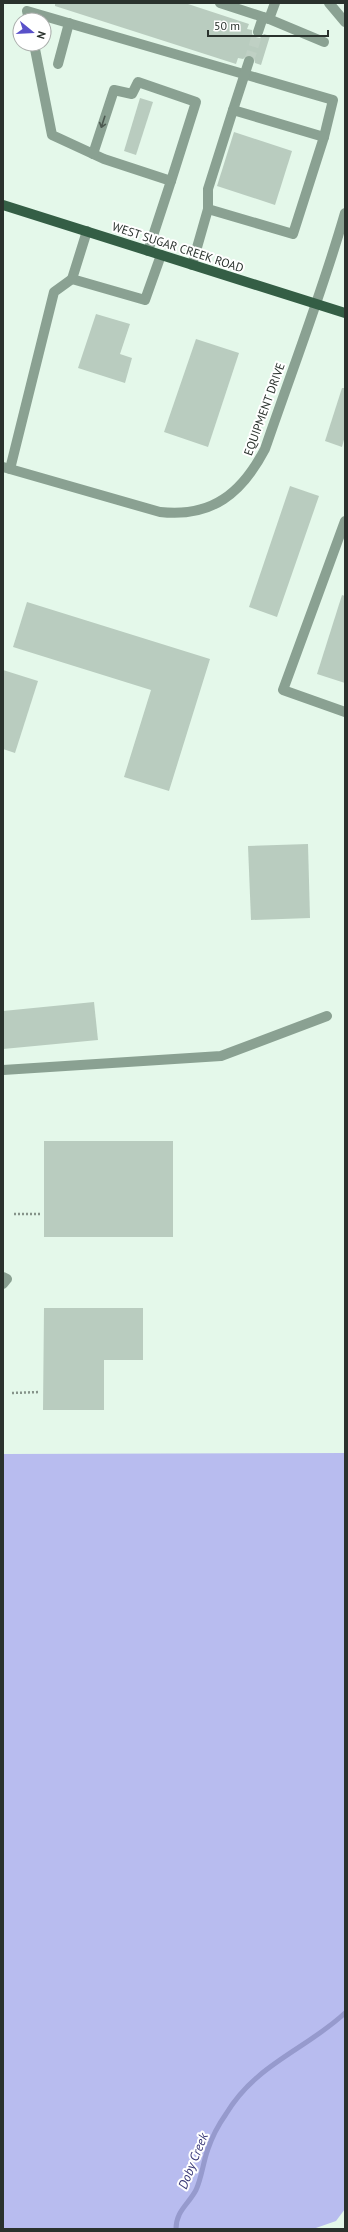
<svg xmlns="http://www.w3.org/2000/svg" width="348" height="2232" viewBox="0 0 348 2232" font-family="'PT Sans',sans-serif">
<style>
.green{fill:#b8bcef}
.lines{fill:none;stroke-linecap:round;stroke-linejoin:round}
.stream{stroke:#969acd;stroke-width:5}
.building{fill:#b9ccbf}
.minor-tunnel{stroke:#bfd0c4;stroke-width:10;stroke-dasharray:10 5;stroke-linecap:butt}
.path{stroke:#859389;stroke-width:2.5;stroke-dasharray:2 2;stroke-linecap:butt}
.minor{stroke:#8aa192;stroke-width:10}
.major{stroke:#345e45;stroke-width:10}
.oneway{stroke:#4c5950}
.labels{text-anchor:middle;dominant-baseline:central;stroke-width:4;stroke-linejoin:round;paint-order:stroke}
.street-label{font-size:12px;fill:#2a322d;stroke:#fff}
.water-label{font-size:13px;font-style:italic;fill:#373675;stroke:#fff}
</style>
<rect width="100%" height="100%" fill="#e4f8ea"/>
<!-- green -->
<path class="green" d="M 345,1453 L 345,2209 L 336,2221 L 313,2229 L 3,2229 L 3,1454 Z"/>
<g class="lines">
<!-- stream -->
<path class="stream" d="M 176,2229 C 176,2211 188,2205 196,2190 C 202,2177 203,2162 208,2149 C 212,2137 219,2124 226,2114 C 256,2064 305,2050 345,2013"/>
</g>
<!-- building -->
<g class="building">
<path d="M 55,3 L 185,3 L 249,24 L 247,29 L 252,30 L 252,34 L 256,38 L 260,38 L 264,34 L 270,36 L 261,65 L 255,63 L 254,57 L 248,55 L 243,59 L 238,58 L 236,64 L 55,6 Z"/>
<path d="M 140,98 L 153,102 L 136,155 L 124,151 Z"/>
<path d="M 234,132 L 292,151 L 275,205 L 217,186 Z"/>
<path d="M 96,314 L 130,324 L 120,354 L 132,358 L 125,383 L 78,368 Z"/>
<path d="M 196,339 L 239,353 L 208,447 L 164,432 Z"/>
<path d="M 342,388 L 345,388 L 345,436 L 342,447 L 325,441 Z"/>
<path d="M 290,486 L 319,496 L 277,617 L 249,607 Z"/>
<path d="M 342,595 L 345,596 L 345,683 L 317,674 Z"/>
<path d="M 27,602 L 210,659 L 169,791 L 124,777 L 151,690 L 13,647 Z"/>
<path d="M 3,670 L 38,681 L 15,753 L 3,749 Z"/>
<path d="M 308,844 L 310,918 L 251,920 L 248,846 Z"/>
<path d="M 94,1002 L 98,1040 L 3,1049 L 3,1011 Z"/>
<rect x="44" y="1141" width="129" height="96"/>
<path d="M 44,1308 L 143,1308 L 143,1360 L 104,1360 L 104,1410 L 43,1410 Z"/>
</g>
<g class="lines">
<!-- minor-tunnel -->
<path class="minor-tunnel" d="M 249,61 L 258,32"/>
<!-- path -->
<g class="path">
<path d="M 14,1214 L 41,1214"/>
<path d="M 12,1393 L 40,1392"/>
</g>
<!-- minor -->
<g class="minor">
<path d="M 220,3 L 269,19 L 275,3"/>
<path d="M 329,3 L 345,22"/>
<path d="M 269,19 L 324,42"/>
<path d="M 29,20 L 27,11 L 333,100 L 324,137 L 293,234 L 208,209 L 192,265"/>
<path d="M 258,32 L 263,17"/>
<path d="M 34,44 L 52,135 L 104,159 L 171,181 L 148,251"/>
<path d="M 58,64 L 69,23"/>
<path d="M 233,110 L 249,61"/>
<path d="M 93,154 L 114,90 L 132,94 L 138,82 L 196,102 L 171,181"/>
<path d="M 208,209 L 208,189 L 233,110 L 324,137"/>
<path d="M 87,231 L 72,279 L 145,300 L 161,255"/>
<path d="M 3,467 L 160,512 C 212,518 242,493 265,449 C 292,370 322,293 345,213"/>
<path d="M 10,469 L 54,292 L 72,279"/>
<path d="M 345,521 L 283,690 L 345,712"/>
<path d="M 3,1070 L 221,1056 L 327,1016"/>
<path d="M 3,1277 L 7,1279 L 3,1284"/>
</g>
<!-- major -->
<path class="major" d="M 3,205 L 345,313"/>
</g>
<!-- one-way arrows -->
<defs><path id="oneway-shaft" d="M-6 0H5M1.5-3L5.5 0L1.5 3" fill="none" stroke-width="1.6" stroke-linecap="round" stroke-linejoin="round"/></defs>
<use class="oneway" href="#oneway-shaft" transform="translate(103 122) rotate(108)"/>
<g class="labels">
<!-- street labels -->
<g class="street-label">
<text transform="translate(178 247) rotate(18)">WEST SUGAR CREEK ROAD</text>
<text transform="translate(264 409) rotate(-70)">EQUIPMENT DRIVE</text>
</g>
<!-- water labels -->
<g class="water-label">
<text transform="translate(193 2161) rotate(-68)">Doby Creek</text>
</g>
</g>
<!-- border -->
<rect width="348" height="2232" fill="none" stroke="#2a322d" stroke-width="8"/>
<!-- north arrow -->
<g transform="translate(32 32) rotate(108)"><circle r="19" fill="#ffffff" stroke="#aaadab"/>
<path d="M0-3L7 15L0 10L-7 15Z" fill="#5951c9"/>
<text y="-6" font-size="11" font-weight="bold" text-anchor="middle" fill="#2a322d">N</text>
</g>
<!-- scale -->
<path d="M208 30v6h120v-6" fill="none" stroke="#2a322d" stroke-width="2"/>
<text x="214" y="30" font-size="12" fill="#2a322d" stroke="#ffffff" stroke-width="3" paint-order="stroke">50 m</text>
</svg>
